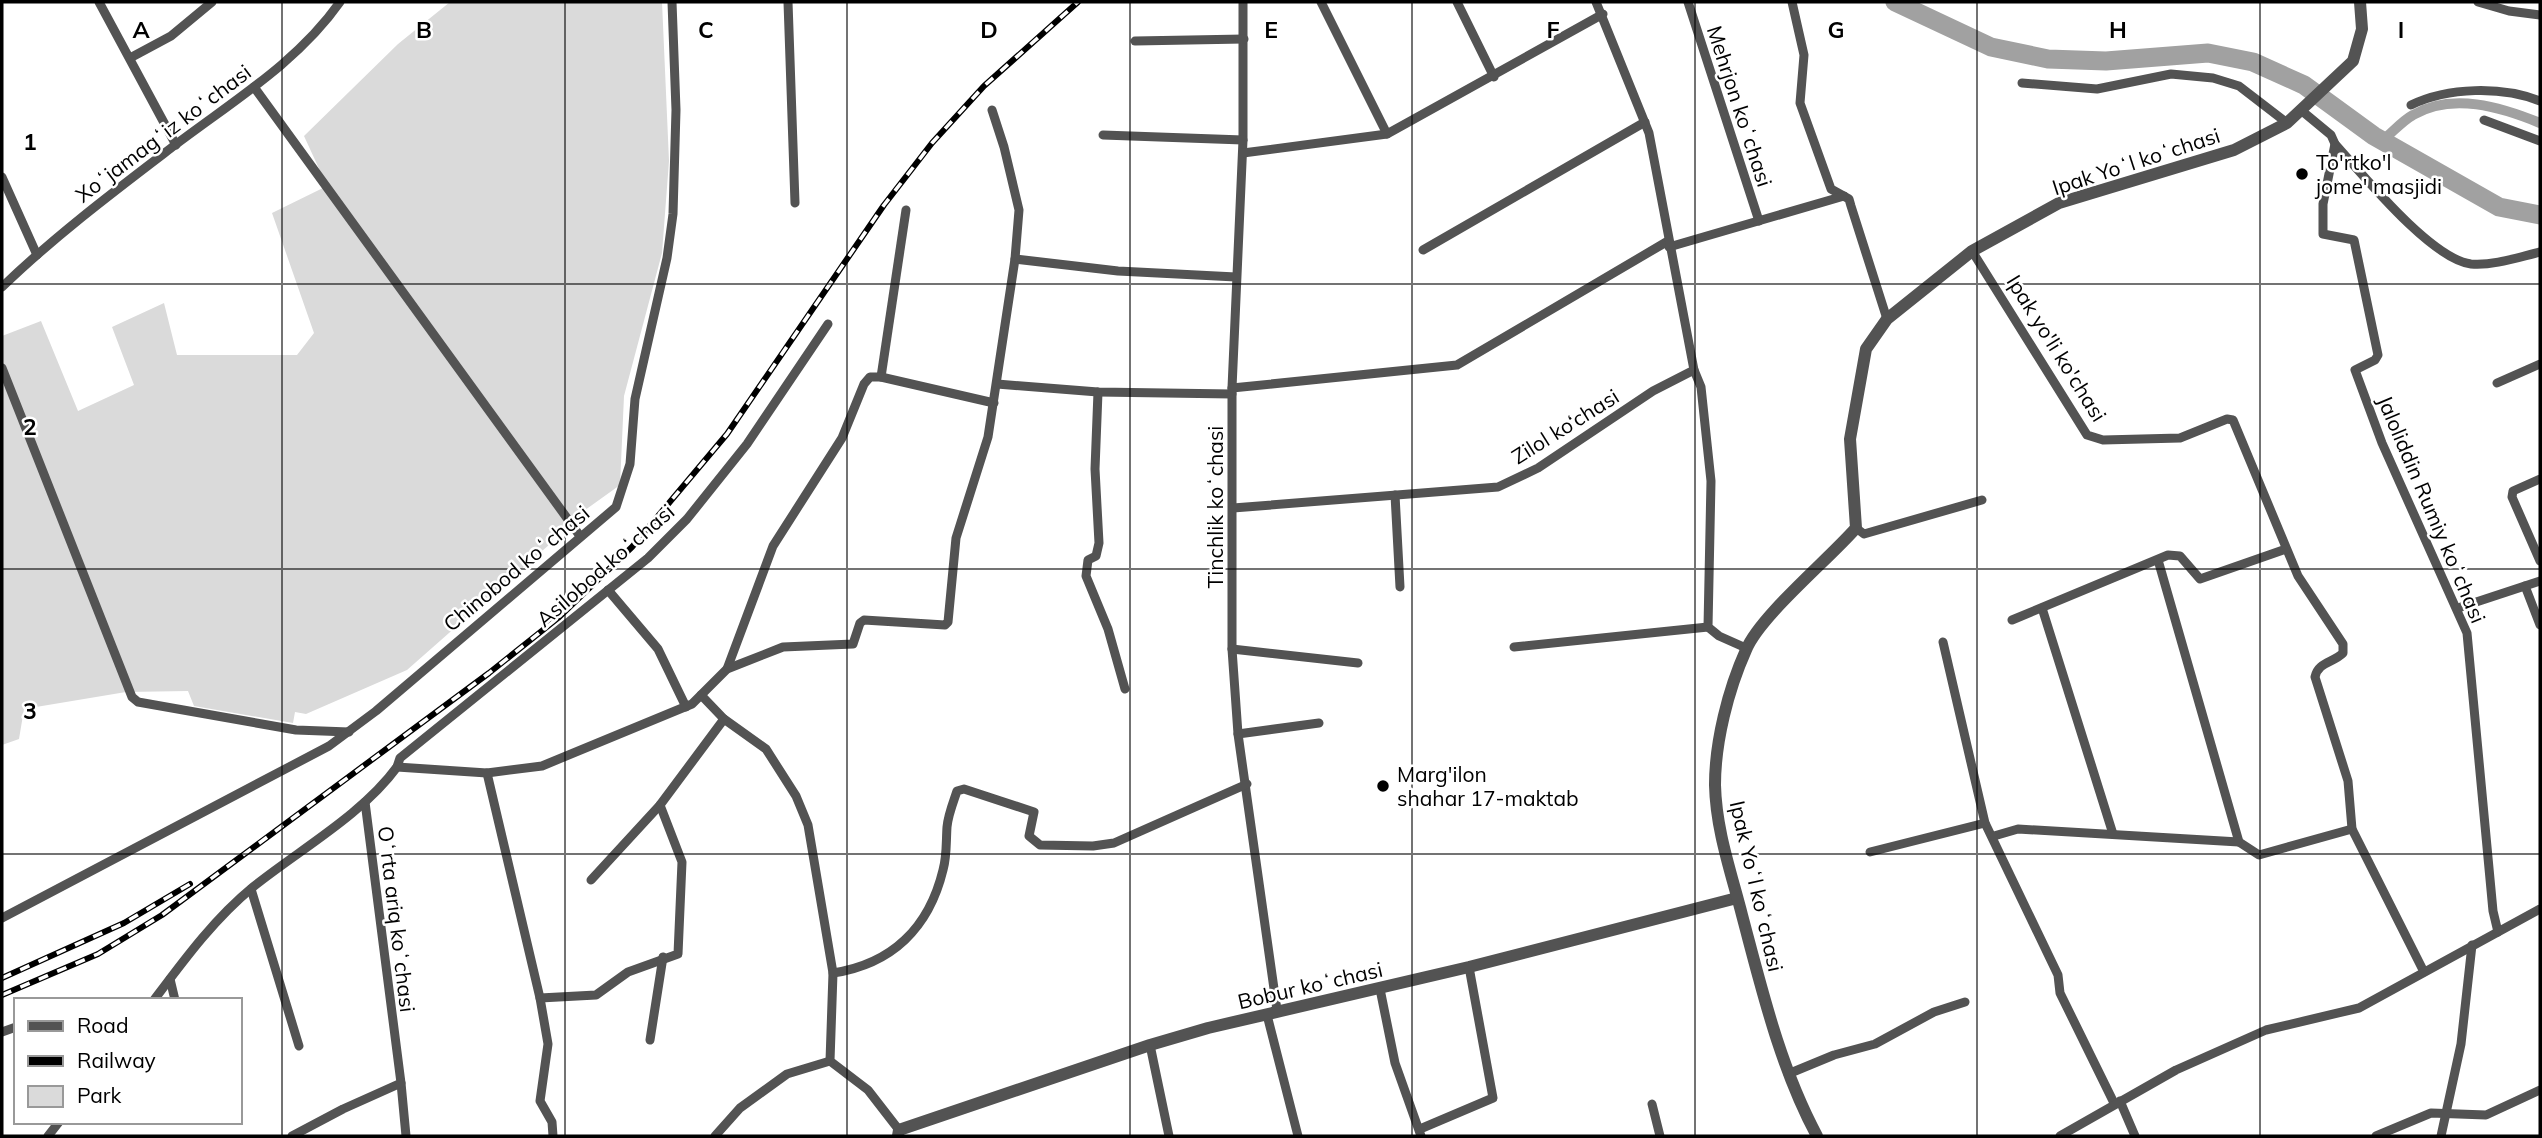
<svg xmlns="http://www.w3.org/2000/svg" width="2542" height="1138" viewBox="0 0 2542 1138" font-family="Mulish,sans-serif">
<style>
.green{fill:#dadada}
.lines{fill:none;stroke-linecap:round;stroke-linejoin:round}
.canal{stroke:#a1a1a1;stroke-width:10}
.river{stroke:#a1a1a1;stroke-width:19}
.minor{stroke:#535353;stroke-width:9}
.tertiary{stroke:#535353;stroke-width:12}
.rail-casing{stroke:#000;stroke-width:6}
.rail{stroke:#fff;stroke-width:3.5;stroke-dasharray:10;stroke-linecap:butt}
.grid{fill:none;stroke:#000;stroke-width:2;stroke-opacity:0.55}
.poi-dot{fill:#000;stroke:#fff;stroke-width:2.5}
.labels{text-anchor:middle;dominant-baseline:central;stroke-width:5;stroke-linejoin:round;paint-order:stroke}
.street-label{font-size:21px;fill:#000;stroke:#fff}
.poi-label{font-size:21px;fill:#000;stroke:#fff;text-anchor:start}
.grid-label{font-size:23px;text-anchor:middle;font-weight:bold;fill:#000;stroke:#fff;stroke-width:5;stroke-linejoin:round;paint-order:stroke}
</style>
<rect width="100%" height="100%" fill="#fff"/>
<!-- green -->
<path class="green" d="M 450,2 L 662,2 L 669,161 L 662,253 L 624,396 L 620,485 L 560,528 L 550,544 L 407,670 L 306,714 L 295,712 L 293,723 L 194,706 L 188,691 L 126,692 L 24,709 L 19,739 L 2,745 L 2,336 L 41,321 L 78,411 L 134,385 L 112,327 L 164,303 L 177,355 L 297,355 L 314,333 L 272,213 L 327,186 L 304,136 L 398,44 Z"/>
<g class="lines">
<!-- canal -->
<path class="canal" d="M 2383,140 C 2393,132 2402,121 2413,115 C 2452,92 2501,107 2540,123"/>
<!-- river -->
<path class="river" d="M 1895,2 L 1991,47 L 2048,59 L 2106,61 L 2208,53 L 2253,62 L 2304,85 L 2374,136 L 2499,207 L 2540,215"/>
<!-- minor -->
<g class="minor">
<path d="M 99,2 L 176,145"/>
<path d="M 788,2 L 795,203"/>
<path d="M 1243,2 L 1243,140 L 1232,388 L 1232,649 L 1238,734 L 1277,1010"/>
<path d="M 1321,2 L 1387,134"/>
<path d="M 1457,2 L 1494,77"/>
<path d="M 1688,2 L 1759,221"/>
<path d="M 1792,2 L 1804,55 L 1800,103 L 1831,189 L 1849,199 L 1851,206 L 1887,319"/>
<path d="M 2478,2 L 2509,11 L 2540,15"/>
<path d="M 1135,41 L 1244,39"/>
<path d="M 130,58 L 171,36 L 212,2"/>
<path d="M 2022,83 L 2097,89 L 2171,74 L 2213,78 L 2239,86 L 2287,123"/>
<path d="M 254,87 L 580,536"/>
<path d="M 2411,105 C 2448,87 2502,86 2540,101"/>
<path d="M 2302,111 L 2331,135 L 2335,144 C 2363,175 2431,259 2471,264 C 2493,266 2519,257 2540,252"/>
<path d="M 2484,120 L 2540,141"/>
<path d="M 1103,135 L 1243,140"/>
<path d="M 2335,144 L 2323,204 L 2323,234 L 2354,240 L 2378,355 L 2375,360 L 2355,370 L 2382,443 L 2467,633 L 2493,911 L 2498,932"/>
<path d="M 1243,153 L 1387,134 L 1603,14"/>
<path d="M 2,177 L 37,255"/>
<path d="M 1669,247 L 1844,196"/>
<path d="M 1423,250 L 1645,122"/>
<path d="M 1972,251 L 2087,435 L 2103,440 L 2180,438 L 2227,419 L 2233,420 L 2298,576 L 2343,644 L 2343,653 C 2333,663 2318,662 2315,677 L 2348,781 L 2352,829 L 2424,972"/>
<path d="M 1015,259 L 1118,271 L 1236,277"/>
<path d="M 2,287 C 56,235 116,190 175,145 C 233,101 298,62 340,2"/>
<path d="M 2,368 L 132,697 L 138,702 L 296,730 L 349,732"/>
<path d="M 1694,370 L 1701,387 L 1711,481 L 1708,627 L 1719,636 L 1746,648"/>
<path d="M 881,377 L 906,210"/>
<path d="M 2497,383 L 2540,364"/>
<path d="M 997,384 L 1098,392 L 1232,394"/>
<path d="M 1232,388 L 1457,365 L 1668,241"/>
<path d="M 1098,392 L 1095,469 L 1099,543 L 1096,556 L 1088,560 L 1086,576 L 1108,629 L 1125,689"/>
<path d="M 2540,479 L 2513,491 L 2512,497 L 2540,561"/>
<path d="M 1395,495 L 1400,587"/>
<path d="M 1233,508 L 1498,487 L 1538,468 L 1653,391 L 1694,370 L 1649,133 L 1596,2"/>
<path d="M 1856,528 L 1864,534 L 1982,500"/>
<path d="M 2158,560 L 2239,842"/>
<path d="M 2525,586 L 2540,625"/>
<path d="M 608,590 L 658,649 L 686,707"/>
<path d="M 2042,608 L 2113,834"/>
<path d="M 2458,608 L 2540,581"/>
<path d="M 2012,620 L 2168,555 L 2180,556 L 2200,579 L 2286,549"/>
<path d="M 1943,642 L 1985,823 L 2058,975 L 2060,993 L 2114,1103"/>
<path d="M 1514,647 L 1708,627"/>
<path d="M 1232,649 L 1358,663"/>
<path d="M 727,669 L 773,546 L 842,438 L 864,384 L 870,377 L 881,377 L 994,403"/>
<path d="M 701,695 L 724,719 L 766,749 L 796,796 L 808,825 L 833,973 L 830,1061 L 868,1090 L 899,1130"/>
<path d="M 1238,734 L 1319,723"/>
<path d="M 397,767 L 400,758 L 648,558 L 687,519 L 747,444 L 828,324"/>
<path d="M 487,773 L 540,998 L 548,1044 L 540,1101 L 552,1122 L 553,1136"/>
<path d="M 1994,836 L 2018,829 L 2239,842 L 2259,855 L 2352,829"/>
<path d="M 1870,852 L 1985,823"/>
<path d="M 591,880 L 660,805 L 724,719"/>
<path d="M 251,889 L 299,1046"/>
<path d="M 2,918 L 329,746 L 376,711 L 616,507 L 630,464 L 635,399 L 667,258 L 673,214 L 676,110 L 672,2"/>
<path d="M 833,973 C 892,964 929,928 943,870 C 947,856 946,842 947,827 C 948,815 953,803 957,791 L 964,789 L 1034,812 L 1029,836 L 1040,845 L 1093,846 L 1114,843 L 1247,784"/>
<path d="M 170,979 L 175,1000"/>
<path d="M 1380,989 L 1395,1063 L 1421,1136"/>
<path d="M 540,998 L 596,995 L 628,972 L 678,954 L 682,862 L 660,805"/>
<path d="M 154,1000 C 184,960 214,919 253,887 C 299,850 362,815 397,767 L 487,773 L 542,766 L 692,704 L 727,669 L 783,647 L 853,644 L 860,623 L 864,620 L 945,625 L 948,622 L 956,538 L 988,437 L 1015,259 L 1019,210 L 1004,147 L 992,110"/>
<path d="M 1267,1015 L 1298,1136"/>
<path d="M 2,1032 L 16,1027"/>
<path d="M 650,1040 L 663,957"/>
<path d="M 1150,1045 L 1169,1136"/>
<path d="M 1788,1074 L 1834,1055 L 1875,1044 L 1934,1012 L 1965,1002"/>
<path d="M 401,1083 L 406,1136"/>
<path d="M 2120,1101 L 2135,1136"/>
<path d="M 1652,1104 L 1660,1136"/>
<path d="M 1420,1129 L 1493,1098 L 1469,967"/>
<path d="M 48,1136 L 59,1122"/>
<path d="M 292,1136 L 343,1109 L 401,1083 L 365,802"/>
<path d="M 715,1136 L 740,1108 L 787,1074 L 830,1061"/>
<path d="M 2060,1136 L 2176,1070 L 2266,1030 L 2359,1008 L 2540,909"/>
<path d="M 2376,1136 L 2431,1113 L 2486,1115 L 2540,1090"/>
<path d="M 2441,1136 L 2461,1044 L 2472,945"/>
</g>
<!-- tertiary -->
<g class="tertiary">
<path d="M 898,1136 L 899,1130 L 1150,1045 L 1208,1028 L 1469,967 L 1737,898"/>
<path d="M 1817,1136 C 1780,1067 1762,990 1742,915 C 1731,872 1716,830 1715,785 C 1715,742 1728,690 1746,650 C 1760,616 1828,560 1856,528 L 1850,439 L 1866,349 L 1887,319 L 1972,251 L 2059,203 L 2234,150 L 2287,123 L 2353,61 L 2362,29 L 2360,2"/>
</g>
<defs>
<g id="rail">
<path d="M 2,978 L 124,923 L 190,884"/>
<path d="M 2,995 L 98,954 L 162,915 L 489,673 L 558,618 L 632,547 L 727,434 L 884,205 L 932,143 L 984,86 L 1078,2"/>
</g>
</defs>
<!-- rail casing -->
<use href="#rail" class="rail-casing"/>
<!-- rail -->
<use href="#rail" class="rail"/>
</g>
<!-- grid -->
<path class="grid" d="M 282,2 L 282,1136M 565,2 L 565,1136M 847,2 L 847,1136M 1130,2 L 1130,1136M 1412,2 L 1412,1136M 1695,2 L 1695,1136M 1977,2 L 1977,1136M 2260,2 L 2260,1136M 2,284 L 2540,284M 2,569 L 2540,569M 2,854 L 2540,854"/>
<!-- markers -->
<g class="poi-dot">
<circle cx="2302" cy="174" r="7"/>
<circle cx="1383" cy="786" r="7"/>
</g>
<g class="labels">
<!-- street labels -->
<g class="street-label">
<text transform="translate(1740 106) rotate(72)">Mehrjon koʻchasi</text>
<text transform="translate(163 133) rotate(-37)">Xoʻjamagʻiz koʻchasi</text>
<text transform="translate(2136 161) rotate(-18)">Ipak Yoʻl koʻchasi</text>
<text transform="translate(2057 348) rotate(58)">Ipak yo'li ko'chasi</text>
<text transform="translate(1565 426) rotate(-32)">Zilol ko‘chasi</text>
<text transform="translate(1215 507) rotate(-90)">Tinchlik koʻchasi</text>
<text transform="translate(2432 509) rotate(67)">Jaloliddin Rumiy koʻchasi</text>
<text transform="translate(605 565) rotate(-41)">Asilobod koʻchasi</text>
<text transform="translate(516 568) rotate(-40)">Chinobod koʻchasi</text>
<text transform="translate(1757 886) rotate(77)">Ipak Yoʻl koʻchasi</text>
<text transform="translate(397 919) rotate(83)">Oʻrta ariq koʻchasi</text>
<text transform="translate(1310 985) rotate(-13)">Bobur koʻchasi</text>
</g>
<!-- poi labels -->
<g class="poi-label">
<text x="2316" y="162">To'rtko'l<tspan x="2316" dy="24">jome' masjidi</tspan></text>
<text x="1397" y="774">Marg'ilon<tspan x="1397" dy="24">shahar 17-maktab</tspan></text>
</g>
</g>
<g class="grid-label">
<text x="141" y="38">A</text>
<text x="424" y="38">B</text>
<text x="706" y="38">C</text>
<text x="989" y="38">D</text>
<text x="1271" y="38">E</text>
<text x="1553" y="38">F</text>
<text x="1836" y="38">G</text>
<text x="2118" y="38">H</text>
<text x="2401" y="38">I</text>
<text x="30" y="150">1</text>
<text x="30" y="435">2</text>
<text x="30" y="719">3</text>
</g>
<!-- border -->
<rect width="2542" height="1138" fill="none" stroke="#000000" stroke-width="7"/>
<!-- legend -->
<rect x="14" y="998" width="228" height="126" fill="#ffffff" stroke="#999999" stroke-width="2"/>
<rect x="28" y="1021" width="35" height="10" fill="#535353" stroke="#999999" stroke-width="2"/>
<text x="77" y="1033" font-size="21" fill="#000000">Road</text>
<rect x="28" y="1056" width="35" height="10" fill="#000000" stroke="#999999" stroke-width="2"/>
<text x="77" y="1068" font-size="21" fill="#000000">Railway</text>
<rect x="28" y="1086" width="35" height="21" fill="#dadada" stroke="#999999" stroke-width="2"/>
<text x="77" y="1103" font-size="21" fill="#000000">Park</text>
</svg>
